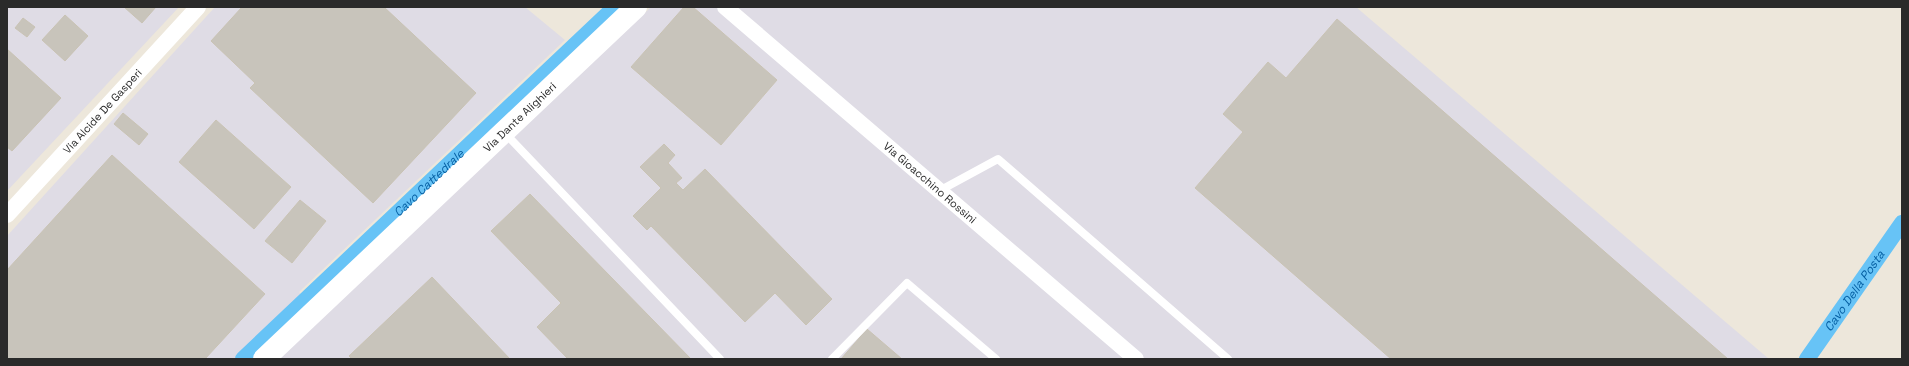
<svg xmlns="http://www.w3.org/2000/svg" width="1909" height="366" viewBox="0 0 1909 366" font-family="'Space Grotesk',sans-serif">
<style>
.industrial{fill:#dfdce5}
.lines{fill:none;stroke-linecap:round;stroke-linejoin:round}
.canal{stroke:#67c3f6;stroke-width:16}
.building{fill:#c8c4bb;stroke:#c9c3b4}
.service{stroke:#fff;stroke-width:8}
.minor{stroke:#fff;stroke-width:16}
.secondary{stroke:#fff;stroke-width:22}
.labels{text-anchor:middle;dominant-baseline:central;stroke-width:4;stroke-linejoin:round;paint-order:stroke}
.street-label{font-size:11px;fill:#2a2a2a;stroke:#fff}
.water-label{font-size:12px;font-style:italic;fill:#055fa3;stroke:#fff}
</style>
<rect width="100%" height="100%" fill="#ede7db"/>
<!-- industrial -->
<g class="industrial">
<path d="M 7,7 L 179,7 L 7,191 Z"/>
<path d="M 215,7 L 525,7 L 565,40 L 299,292 L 323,317 L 651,7 L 1356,7 L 1769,359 L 7,359 L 7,236 Z"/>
</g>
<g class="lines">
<!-- canal -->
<g class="canal">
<path id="s1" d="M 243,359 L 615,7"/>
<path id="s2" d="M 1807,359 L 1902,223"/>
</g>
</g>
<!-- building -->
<g class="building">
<path d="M 124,7 L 156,7 L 142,23 Z"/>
<path d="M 242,7 L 384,7 L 476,93 L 373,203 L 250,88 L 255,83 L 211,41 Z"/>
<path d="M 684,7 L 693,7 L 777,80 L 721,145 L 631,67 Z"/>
<path d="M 65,15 L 88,36 L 65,61 L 42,40 Z"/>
<path d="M 23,18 L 35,27 L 27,37 L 15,28 Z"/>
<path d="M 1337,19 L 1728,359 L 1391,359 L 1195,188 L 1243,132 L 1223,114 L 1268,62 L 1286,78 Z"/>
<path d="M 7,49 L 61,98 L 12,151 L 7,147 Z"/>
<path d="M 123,113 L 148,134 L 139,145 L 114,124 Z"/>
<path d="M 216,120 L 291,187 L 254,229 L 179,162 Z"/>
<path d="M 664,144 L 675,155 L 668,163 L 682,178 L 676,183 L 683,190 L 705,169 L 832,299 L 806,325 L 775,293 L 745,322 L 651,226 L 647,230 L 633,216 L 661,188 L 640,167 Z"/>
<path d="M 112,155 L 265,294 L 205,359 L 7,359 L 7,270 Z"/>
<path d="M 530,194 L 691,359 L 568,359 L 537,327 L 561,303 L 491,231 Z"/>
<path d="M 300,200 L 326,221 L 292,263 L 265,241 Z"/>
<path d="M 432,277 L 510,359 L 352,359 L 349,356 Z"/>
<path d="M 867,329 L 902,359 L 841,359 Z"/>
</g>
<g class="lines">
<!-- service -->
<g class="service">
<path d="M 504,132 L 720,359"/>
<path d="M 939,191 L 998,159 L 1228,359"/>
<path d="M 832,359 L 907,283 L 996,359"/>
</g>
<!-- minor -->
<g class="minor">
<path id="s3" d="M 725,7 L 1136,359"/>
<path id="s4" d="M 7,215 L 198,7"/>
</g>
<!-- secondary -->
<path class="secondary" id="s5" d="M 264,359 L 636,7"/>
</g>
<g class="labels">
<!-- street labels -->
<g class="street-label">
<text stroke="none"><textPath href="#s4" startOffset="141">Via Alcide De Gasperi</textPath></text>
<text stroke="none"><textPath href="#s5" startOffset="352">Via Dante Alighieri</textPath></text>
<text stroke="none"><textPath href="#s3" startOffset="270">Via Gioacchino Rossini</textPath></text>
</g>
<!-- water labels -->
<g class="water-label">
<text stroke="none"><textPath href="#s1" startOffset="256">Cavo Cattedrale</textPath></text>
<text stroke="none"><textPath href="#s2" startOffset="83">Cavo Della Posta</textPath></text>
</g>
</g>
<!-- border -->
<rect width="1909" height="366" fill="none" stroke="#2a2a2a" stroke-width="16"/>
</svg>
